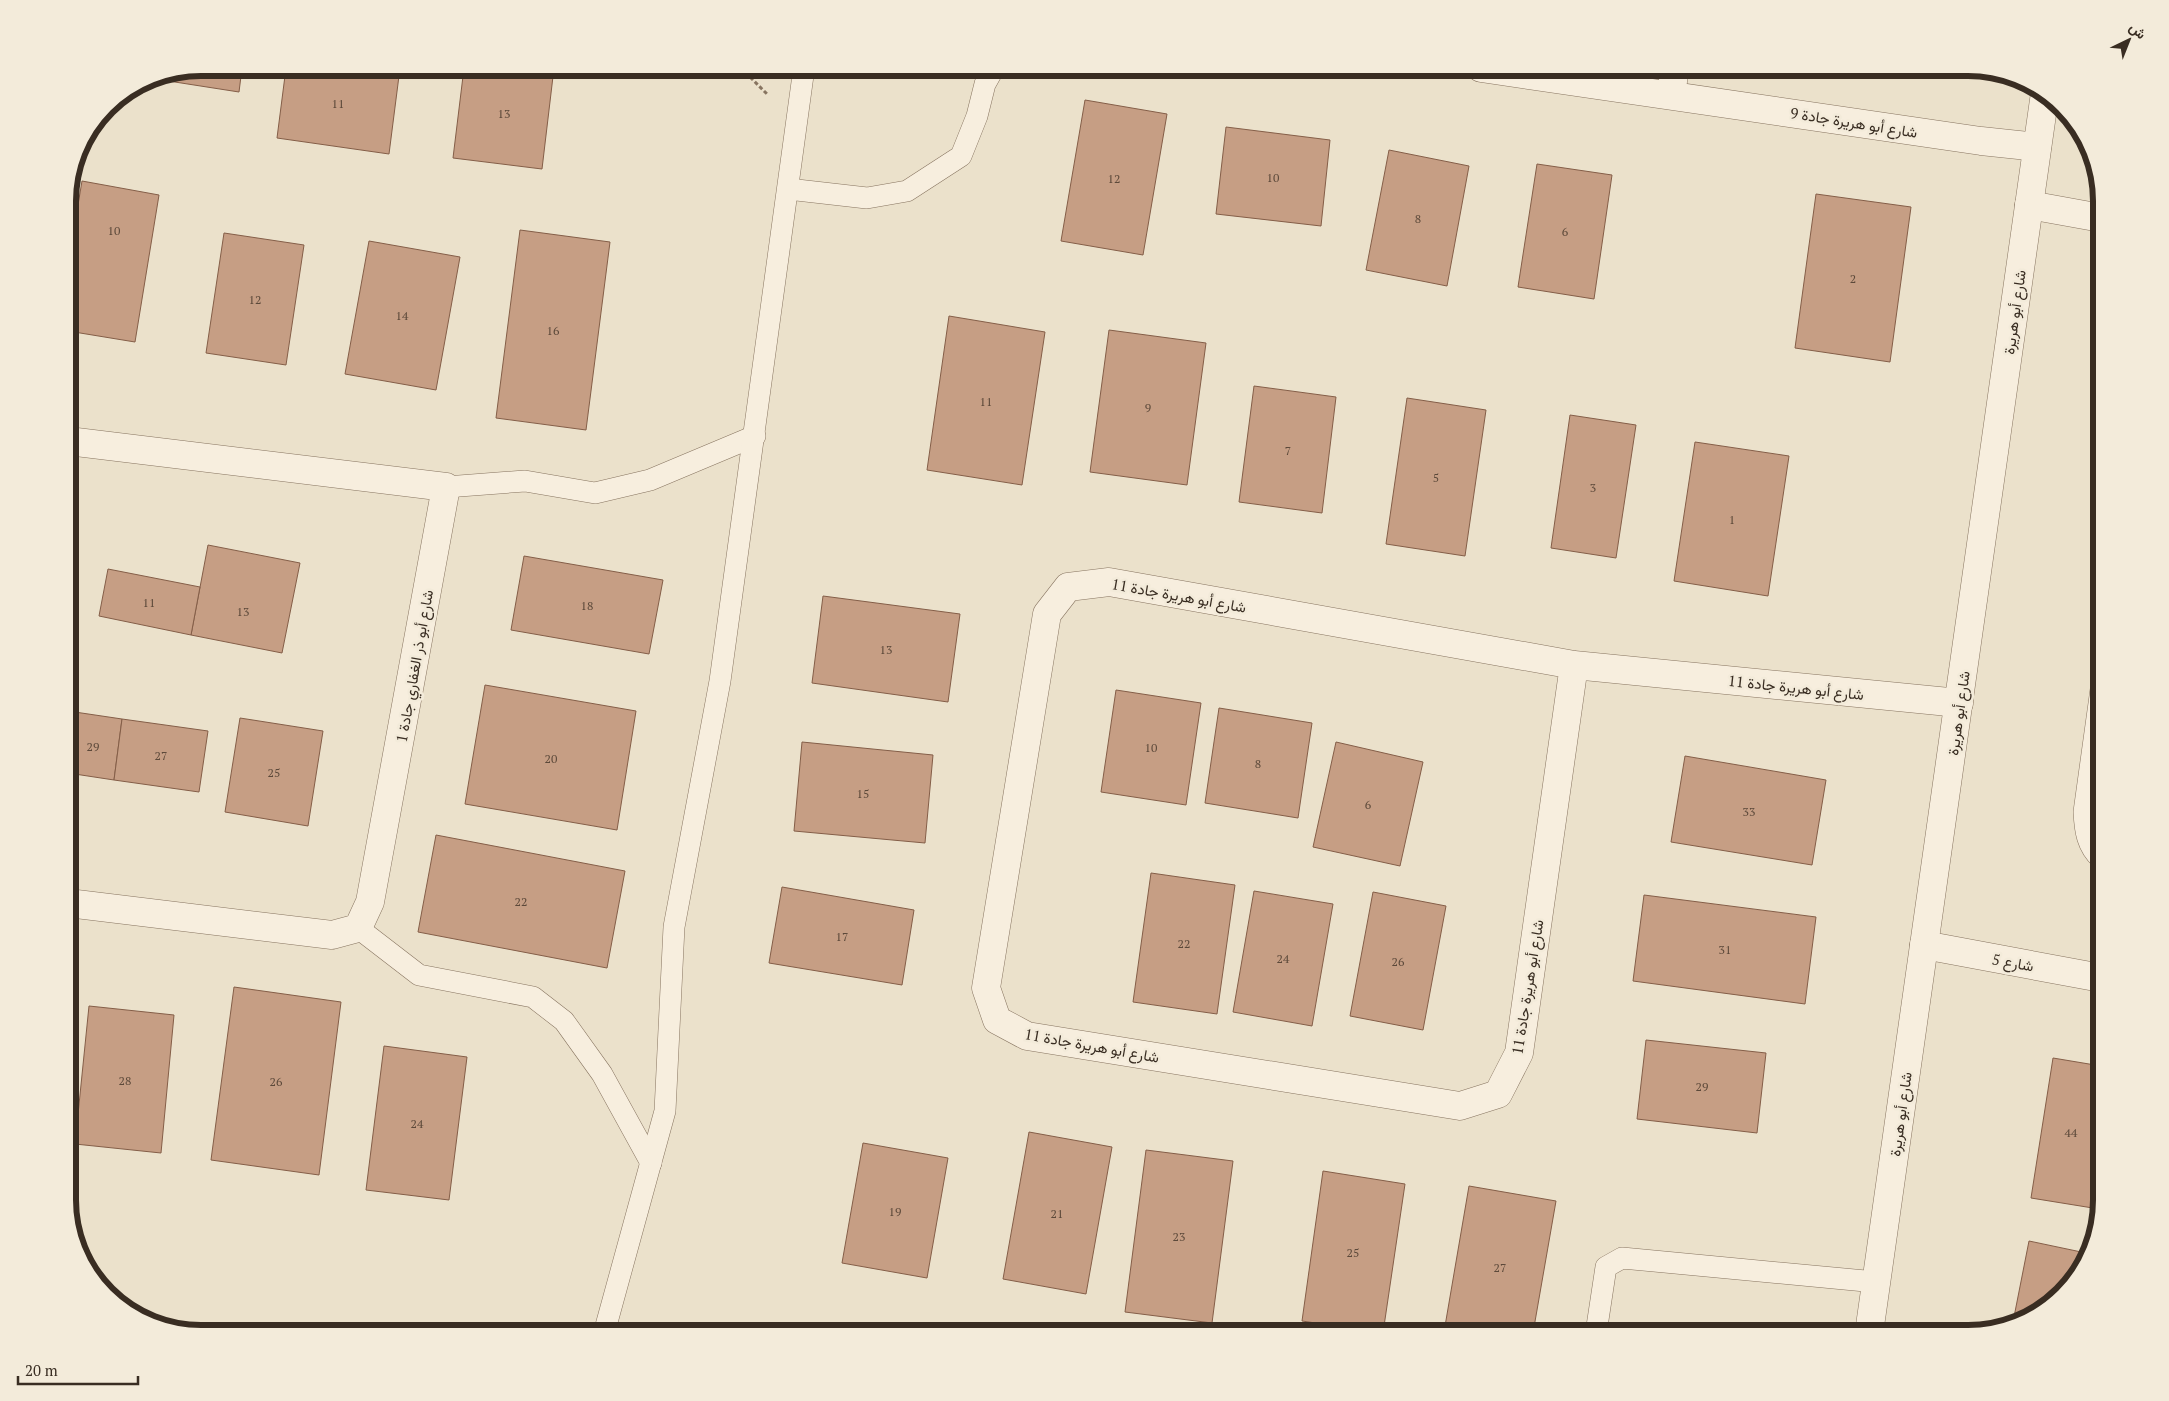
<svg xmlns="http://www.w3.org/2000/svg" width="2169" height="1401" viewBox="0 0 2169 1401" font-family="'PT Serif',Vazirmatn,serif">
<style>
.building{fill:#c69e84;stroke:#845e48}
.lines{fill:none;stroke-linecap:round;stroke-linejoin:round}
.service-casing{stroke:#877460;stroke-width:22}
.minor-casing{stroke:#877460;stroke-width:29}
.tertiary-casing{stroke:#877460;stroke-width:29}
.path{stroke:#877460;stroke-width:3;stroke-dasharray:4 2.5;stroke-linecap:butt}
.service{stroke:#f7eede;stroke-width:21}
.minor{stroke:#f7eede;stroke-width:28}
.tertiary{stroke:#f7eede;stroke-width:28}
.labels{text-anchor:middle;dominant-baseline:central;stroke-width:5;stroke-linejoin:round;paint-order:stroke}
.number-label{font-size:12px;fill:#5c493a}
.street-label{font-size:15px;fill:#392d22;stroke:#f3ebda}
.rim{fill:none;stroke:#392d22;stroke-width:6}
</style>
<rect width="100%" height="100%" fill="#ebe1cb"/>
<!-- building -->
<g class="building">
<path d="M 201,68 L 242,68 L 239,92 L 162,80 L 162,75 Z"/>
<path d="M 286,68 L 400,68 L 389,154 L 277,138 Z"/>
<path d="M 464,68 L 554,68 L 542,169 L 453,158 Z"/>
<path d="M 1085,100 L 1167,114 L 1143,255 L 1061,241 Z"/>
<path d="M 1226,127 L 1330,140 L 1321,226 L 1216,214 Z"/>
<path d="M 1389,150 L 1469,166 L 1447,286 L 1366,270 Z"/>
<path d="M 1537,164 L 1612,175 L 1594,299 L 1518,287 Z"/>
<path d="M 82,181 L 159,195 L 135,342 L 68,331 L 68,265 Z"/>
<path d="M 1816,194 L 1911,207 L 1890,362 L 1795,348 Z"/>
<path d="M 520,230 L 610,242 L 586,430 L 496,418 Z"/>
<path d="M 224,233 L 304,245 L 286,365 L 206,353 Z"/>
<path d="M 369,241 L 460,257 L 436,390 L 345,374 Z"/>
<path d="M 949,316 L 1045,332 L 1022,485 L 927,470 Z"/>
<path d="M 1109,330 L 1206,343 L 1187,485 L 1090,472 Z"/>
<path d="M 1254,386 L 1336,397 L 1322,513 L 1239,502 Z"/>
<path d="M 1407,398 L 1486,410 L 1465,556 L 1386,544 Z"/>
<path d="M 1570,415 L 1636,425 L 1616,558 L 1551,548 Z"/>
<path d="M 1695,442 L 1789,456 L 1768,596 L 1674,581 Z"/>
<path d="M 208,545 L 300,563 L 282,653 L 191,635 Z"/>
<path d="M 524,556 L 663,580 L 649,654 L 511,630 Z"/>
<path d="M 108,569 L 200,587 L 191,635 L 99,616 Z"/>
<path d="M 823,596 L 960,614 L 948,702 L 812,683 Z"/>
<path d="M 485,685 L 636,711 L 617,830 L 465,804 Z"/>
<path d="M 1116,690 L 1201,703 L 1186,805 L 1101,792 Z"/>
<path d="M 1219,708 L 1312,723 L 1298,818 L 1205,803 Z"/>
<path d="M 68,711 L 122,719 L 114,780 L 68,773 Z"/>
<path d="M 240,718 L 323,731 L 308,826 L 225,812 Z"/>
<path d="M 122,719 L 208,731 L 199,792 L 114,780 Z"/>
<path d="M 802,742 L 933,755 L 925,843 L 794,831 Z"/>
<path d="M 1336,742 L 1423,762 L 1400,866 L 1313,847 Z"/>
<path d="M 1685,756 L 1826,780 L 1812,865 L 1671,842 Z"/>
<path d="M 436,835 L 625,871 L 607,968 L 418,932 Z"/>
<path d="M 1151,873 L 1235,885 L 1217,1014 L 1133,1002 Z"/>
<path d="M 782,887 L 914,910 L 902,985 L 769,963 Z"/>
<path d="M 1254,891 L 1333,904 L 1312,1026 L 1233,1012 Z"/>
<path d="M 1373,892 L 1446,906 L 1423,1030 L 1350,1016 Z"/>
<path d="M 1644,895 L 1816,917 L 1805,1004 L 1633,981 Z"/>
<path d="M 234,987 L 341,1002 L 319,1175 L 211,1160 Z"/>
<path d="M 89,1006 L 174,1015 L 161,1153 L 75,1144 Z"/>
<path d="M 1646,1040 L 1766,1053 L 1757,1133 L 1637,1119 Z"/>
<path d="M 384,1046 L 467,1057 L 449,1200 L 366,1190 Z"/>
<path d="M 2053,1058 L 2101,1066 L 2101,1200 L 2099,1209 L 2031,1198 Z"/>
<path d="M 1029,1132 L 1112,1147 L 1086,1294 L 1003,1279 Z"/>
<path d="M 863,1143 L 948,1158 L 927,1278 L 842,1263 Z"/>
<path d="M 1146,1150 L 1233,1161 L 1212,1323 L 1125,1312 Z"/>
<path d="M 1323,1171 L 1405,1184 L 1383,1333 L 1302,1321 Z"/>
<path d="M 1469,1186 L 1556,1201 L 1533,1333 L 1444,1332 Z"/>
<path d="M 2029,1241 L 2086,1253 L 2079,1274 L 2034,1316 L 2013,1322 Z"/>
</g>
<g class="lines">
<defs>
<g id="service">
<path d="M 788,189 L 867,198 L 907,191 L 961,156 L 977,116 L 985,84 L 994,68"/>
<path d="M 446,487 L 525,481 L 595,493 L 650,480 L 755,436"/>
<path d="M 2101,689 L 2084,812 C 2085,831 2087,846 2101,859"/>
<path d="M 358,928 L 419,975 L 533,997 L 564,1021 L 602,1074 L 651,1163"/>
<path d="M 604,1333 L 665,1111 L 674,927 L 720,681 L 804,68"/>
<path d="M 1596,1333 L 1606,1267 L 1622,1258 L 1876,1282"/>
</g>
<g id="minor">
<path d="M 1481,68 L 1981,141 L 2037,147"/>
<path d="M 1671,94 L 1675,68"/>
<path d="M 2029,205 L 2101,218"/>
<path d="M 68,441 L 446,487 L 370,902 L 358,928 L 332,935 L 68,903"/>
<path d="M 1574,665 L 1519,1053 L 1498,1094 L 1460,1106 L 1027,1036 L 997,1020 L 986,988 L 1047,614 L 1068,587 L 1109,582 L 1574,665 L 1959,703"/>
<path d="M 1924,945 L 2101,978"/>
</g>
<path id="tertiary" d="M 1869,1333 L 2045,93"/>
</defs>
<!-- service casing -->
<use href="#service" class="service-casing"/>
<!-- minor casing -->
<use href="#minor" class="minor-casing"/>
<!-- tertiary casing -->
<use href="#tertiary" class="tertiary-casing"/>
<!-- path -->
<path class="path" d="M 741,68 L 767,94"/>
<!-- service -->
<use href="#service" class="service"/>
<!-- minor -->
<use href="#minor" class="minor"/>
<!-- tertiary -->
<use href="#tertiary" class="tertiary"/>
</g>
<g class="labels">
<!-- number labels -->
<g class="number-label">
<text x="338" y="103">11</text>
<text x="504" y="113">13</text>
<text x="1273" y="177">10</text>
<text x="1114" y="178">12</text>
<text x="1418" y="218">8</text>
<text x="114" y="230">10</text>
<text x="1565" y="231">6</text>
<text x="1853" y="278">2</text>
<text x="255" y="299">12</text>
<text x="402" y="315">14</text>
<text x="553" y="330">16</text>
<text x="986" y="401">11</text>
<text x="1148" y="407">9</text>
<text x="1288" y="450">7</text>
<text x="1436" y="477">5</text>
<text x="1593" y="487">3</text>
<text x="1732" y="519">1</text>
<text x="149" y="602">11</text>
<text x="587" y="605">18</text>
<text x="243" y="611">13</text>
<text x="886" y="649">13</text>
<text x="93" y="746">29</text>
<text x="1151" y="747">10</text>
<text x="161" y="755">27</text>
<text x="551" y="758">20</text>
<text x="1258" y="763">8</text>
<text x="274" y="772">25</text>
<text x="863" y="793">15</text>
<text x="1368" y="804">6</text>
<text x="1749" y="811">33</text>
<text x="521" y="901">22</text>
<text x="842" y="936">17</text>
<text x="1184" y="943">22</text>
<text x="1725" y="949">31</text>
<text x="1283" y="958">24</text>
<text x="1398" y="961">26</text>
<text x="125" y="1080">28</text>
<text x="276" y="1081">26</text>
<text x="1702" y="1086">29</text>
<text x="417" y="1123">24</text>
<text x="2071" y="1132">44</text>
<text x="895" y="1211">19</text>
<text x="1057" y="1213">21</text>
<text x="1179" y="1236">23</text>
<text x="1353" y="1252">25</text>
<text x="1500" y="1267">27</text>
</g>
<!-- street labels -->
<g class="street-label">
<text transform="translate(1854 122) rotate(9)">شارع أبو هريرة جادة 9</text>
<text transform="translate(2014 312) rotate(-82)">شارع أبو هريرة</text>
<text transform="translate(1179 595) rotate(10)">شارع أبو هريرة جادة 11</text>
<text transform="translate(414 666) rotate(-80)">شارع أبو ذر الغفاري جادة 1</text>
<text transform="translate(1796 687) rotate(6)">شارع أبو هريرة جادة 11</text>
<text transform="translate(1958 713) rotate(-82)">شارع أبو هريرة</text>
<text transform="translate(2013 962) rotate(10)">شارع 5</text>
<text transform="translate(1527 987) rotate(-81)">شارع أبو هريرة جادة 11</text>
<text transform="translate(1092 1045) rotate(10)">شارع أبو هريرة جادة 11</text>
<text transform="translate(1900 1114) rotate(-82)">شارع أبو هريرة</text>
</g>
</g>
<!-- crop -->
<path d="M0 0H2169V1401H0ZM201 76H1968A125 125 0 0 1 2093 201V1200A125 125 0 0 1 1968 1325H201A125 125 0 0 1 76 1200V201A125 125 0 0 1 201 76Z" fill="#f3ebda" fill-rule="evenodd"/>
<path class="rim" d="M201 76H1968A125 125 0 0 1 2093 201V1200A125 125 0 0 1 1968 1325H201A125 125 0 0 1 76 1200V201A125 125 0 0 1 201 76Z"/>
<!-- north arrow -->
<g transform="translate(2129 40) rotate(43)" stroke="#f3ebda" stroke-width="4" paint-order="stroke">
<path d="M0-4L9 19L0 12L-9 19Z" fill="#392d22"/>
<text y="-8" font-size="14" font-weight="bold" text-anchor="middle" fill="#392d22">ش</text>
</g>
<!-- scale -->
<path d="M18 1376v8h120v-8" fill="none" stroke="#392d22" stroke-width="2.5"/>
<text x="25" y="1376" font-size="15" fill="#392d22" stroke="#f3ebda" stroke-width="4" paint-order="stroke">20 m</text>
</svg>
